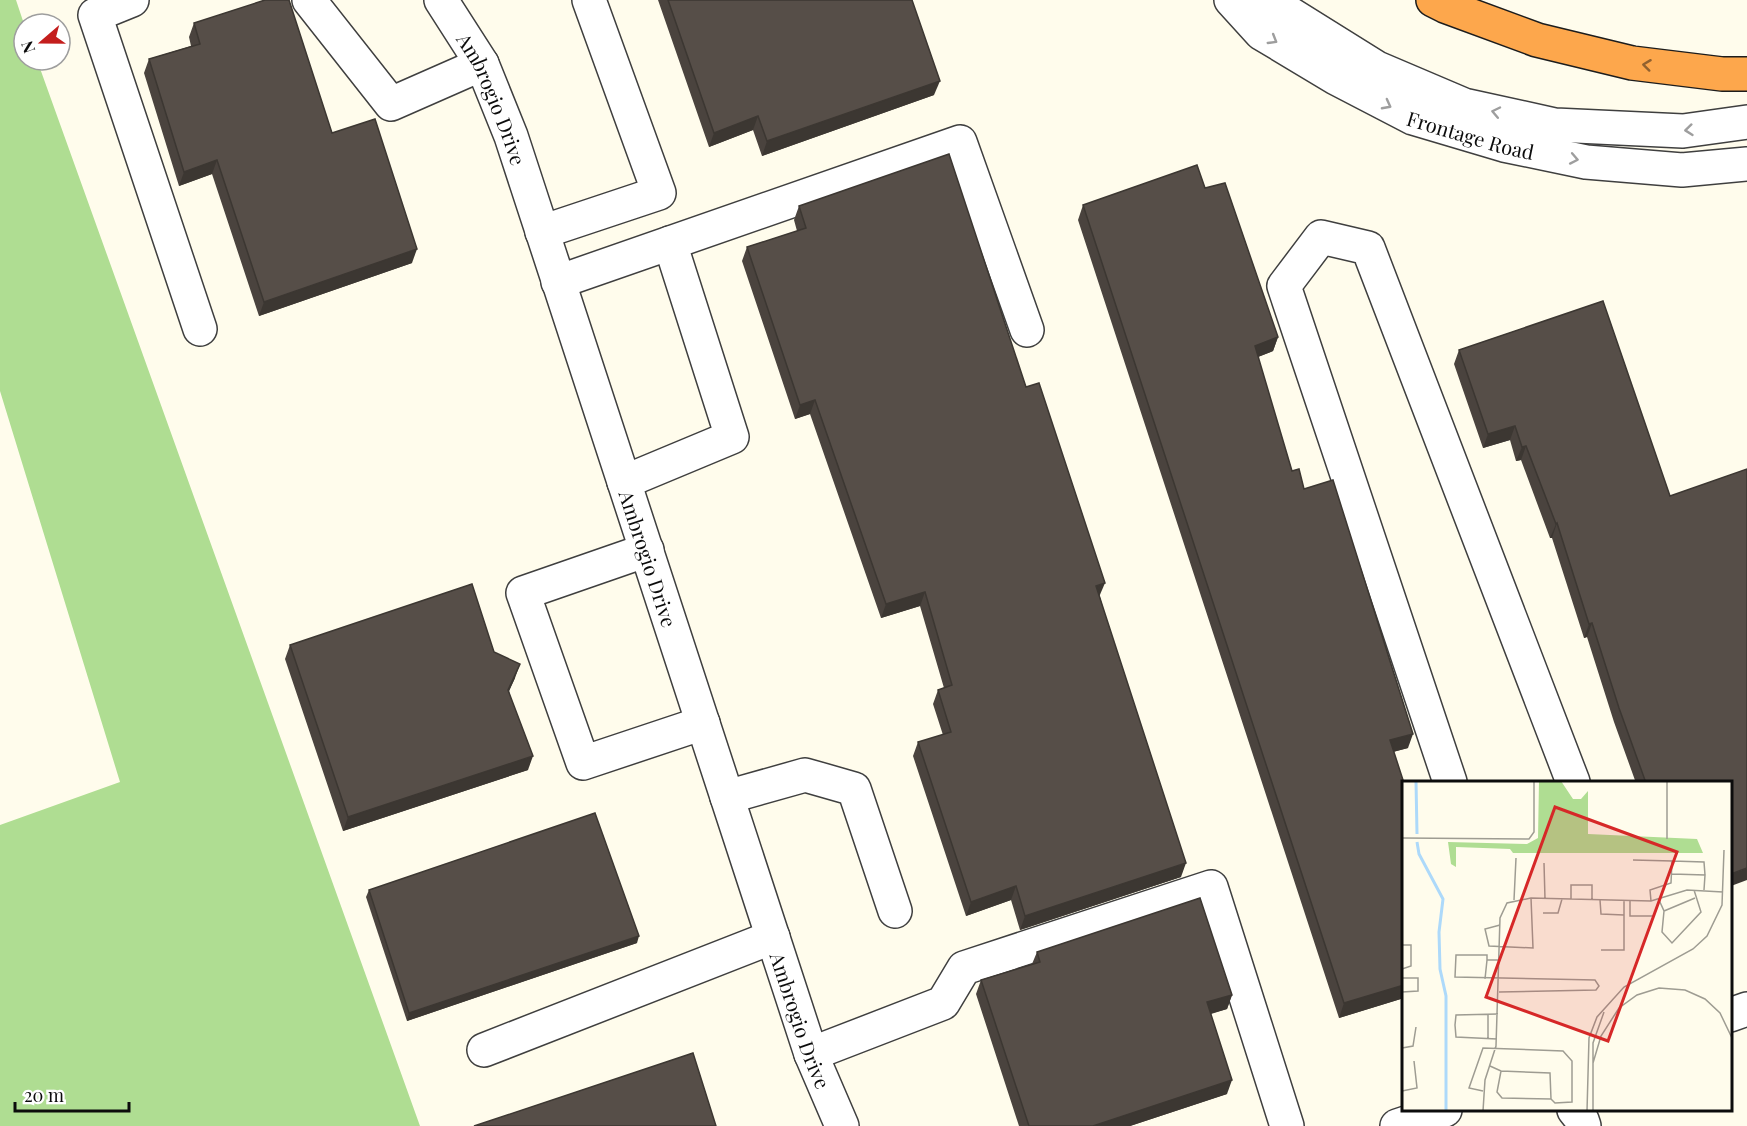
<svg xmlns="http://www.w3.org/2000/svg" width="1747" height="1126" viewBox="0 0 1747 1126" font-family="'Playfair Display',serif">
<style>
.forest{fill:#afdd92}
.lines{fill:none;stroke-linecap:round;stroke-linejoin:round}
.minor-casing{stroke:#3f3f3f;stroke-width:36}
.highway-casing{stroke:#1d1d1d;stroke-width:36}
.minor{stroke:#fff;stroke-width:33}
.highway{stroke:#fda74c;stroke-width:33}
.wall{fill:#4a433e}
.shaded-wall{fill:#3c3732}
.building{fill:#564e48;stroke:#3c3732;stroke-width:1.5}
.oneway{stroke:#9e9e9e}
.oneway2{stroke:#91612f}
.labels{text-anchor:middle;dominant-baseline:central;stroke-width:6;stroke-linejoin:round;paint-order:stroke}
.street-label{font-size:20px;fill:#0c0c0c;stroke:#fff}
.inset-river{fill:none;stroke:#add9fa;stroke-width:3}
.inset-road{fill:none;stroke:#9e9c92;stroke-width:1.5}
.view{fill:#d62828;fill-opacity:0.15;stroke:#d62828;stroke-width:3}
.inset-edge{fill:none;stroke:#0c0c0c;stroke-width:3}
</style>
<rect width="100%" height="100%" fill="#fffcec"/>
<!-- forest -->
<path class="forest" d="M 0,0 L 16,0 L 24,24 L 24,60 L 37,60 L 420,1126 L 0,1126 L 0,825 L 120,782 L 0,391 Z"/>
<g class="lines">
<defs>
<g id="minor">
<path d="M 132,0 L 95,15 L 200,329"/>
<path d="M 309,0 L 391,104 L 482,64"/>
<path id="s1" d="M 441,0 L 482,64 L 511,136 L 811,1054 L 842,1126"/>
<path id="s2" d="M 1231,0 L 1261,33 L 1336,78 L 1413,118 L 1504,145 L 1586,162 L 1682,170 L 1747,164"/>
<path d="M 1268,0 L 1377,68 L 1464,105 L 1555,125 L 1683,131 L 1747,122"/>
<path d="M 542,232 L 659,193 L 589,0"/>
<path d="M 558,282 L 960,142 L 1027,330"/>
<path d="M 624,482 L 732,437 L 670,243"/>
<path d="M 647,550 L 523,593 L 583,763 L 703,723"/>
<path d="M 1450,782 L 1284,286 L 1321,237 L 1368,248 L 1573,782"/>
<path d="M 727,797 L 805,775 L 854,789 L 895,911"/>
<path d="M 1730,1015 L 1747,1009"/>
<path d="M 484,1050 L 773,937"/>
<path d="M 811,1054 L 943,1003 L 964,968 L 1211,887 L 1287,1126"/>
<path d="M 1574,1110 L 1582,1120 L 1584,1126"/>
<path d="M 1397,1126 L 1445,1110"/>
</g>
<path id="highway" d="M 1433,0 L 1445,6 L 1537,40 L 1632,63 L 1722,74 L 1747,74"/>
</defs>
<!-- minor casing -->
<use href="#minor" class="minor-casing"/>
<!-- highway casing -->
<use href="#highway" class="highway-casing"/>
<!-- minor -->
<use href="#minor" class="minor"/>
<!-- highway -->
<use href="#highway" class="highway"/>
</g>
<!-- wall -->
<g class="wall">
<path d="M 658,0 L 912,0 L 934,95 L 762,156 L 753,130 L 709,147 Z"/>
<path d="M 194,23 L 332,133 L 412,263 L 259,316 L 212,174 L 179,186 L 144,73 L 149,59 L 191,46 L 189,37 Z"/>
<path d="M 1205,188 L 1278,337 L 1273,351 L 1258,357 L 1292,471 L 1304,489 L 1408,748 L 1393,752 L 1404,783 L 1404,998 L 1339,1018 L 1078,220 L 1083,205 Z"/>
<path d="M 799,206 L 1026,387 L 1100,597 L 1181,877 L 1020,930 L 1011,900 L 966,916 L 913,756 L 918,742 L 943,735 L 933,704 L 938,690 L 944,688 L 920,606 L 881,618 L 810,414 L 795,419 L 742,261 L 747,247 L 797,231 L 794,220 Z"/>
<path d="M 1603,301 L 1731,783 L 1636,783 L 1614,722 L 1587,637 L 1584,638 L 1552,538 L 1550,538 L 1521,460 L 1516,461 L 1510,440 L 1483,448 L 1454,364 L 1459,350 Z"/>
<path d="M 290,645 L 494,652 L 515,678 L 509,691 L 528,770 L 343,831 L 285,659 Z"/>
<path d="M 369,890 L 637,943 L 407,1021 L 366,897 Z"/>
<path d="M 1037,952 L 1232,995 L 1227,1009 L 1211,1014 L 1227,1094 L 1130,1126 L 1019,1126 L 976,994 L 981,980 L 1032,964 Z"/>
</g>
<!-- shaded-wall -->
<g class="shaded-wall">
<path d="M 940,81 L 934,95 L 762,156 L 767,141 Z"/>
<path d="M 758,116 L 753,130 L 709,147 L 714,133 Z"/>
<path d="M 217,160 L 212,174 L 179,186 L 184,172 Z"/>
<path d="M 417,249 L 412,263 L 259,316 L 264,302 Z"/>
<path d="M 1278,337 L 1273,351 L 1250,360 L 1255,346 Z"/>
<path d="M 815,400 L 810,414 L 795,419 L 800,405 Z"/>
<path d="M 1515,426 L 1510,440 L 1483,448 L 1488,434 Z"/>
<path d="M 1526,446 L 1521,460 L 1516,461 L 1522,447 Z"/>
<path d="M 1557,523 L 1552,538 L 1550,538 L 1556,524 Z"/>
<path d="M 1105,583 L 1099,597 L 1096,586 Z"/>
<path d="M 925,592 L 920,606 L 881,618 L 886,604 Z"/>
<path d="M 1592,623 L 1587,637 L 1584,638 L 1589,624 Z"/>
<path d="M 520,664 L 515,678 L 503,704 L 508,690 Z"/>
<path d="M 1413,734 L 1408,748 L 1385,754 L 1390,740 Z"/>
<path d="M 533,756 L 528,770 L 343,831 L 348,817 Z"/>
<path d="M 1186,863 L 1181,877 L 1020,930 L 1025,916 Z"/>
<path d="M 1747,868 L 1747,880 L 1731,886 L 1731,874 Z"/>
<path d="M 1016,886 L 1011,900 L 966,916 L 971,902 Z"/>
<path d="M 639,936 L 637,943 L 407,1021 L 409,1013 Z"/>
<path d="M 1404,985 L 1404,998 L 1339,1018 L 1344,1003 Z"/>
<path d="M 1232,995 L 1227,1009 L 1202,1016 L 1207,1002 Z"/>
<path d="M 1232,1080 L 1227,1094 L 1130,1126 L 1093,1126 Z"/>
</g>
<!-- building -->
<g class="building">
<path d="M 265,0 L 289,0 L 332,133 L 375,119 L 417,249 L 264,302 L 217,160 L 184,172 L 149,59 L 200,44 L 194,23 Z"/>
<path d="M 668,0 L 912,0 L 940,81 L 767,141 L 758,116 L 714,133 Z"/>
<path d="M 949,154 L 1026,387 L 1039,383 L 1105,583 L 1096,586 L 1186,863 L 1025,916 L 1016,886 L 971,902 L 918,742 L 951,732 L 938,690 L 952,685 L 925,592 L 886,604 L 815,400 L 800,405 L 747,247 L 806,228 L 799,206 Z"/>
<path d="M 1197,165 L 1205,188 L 1225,183 L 1278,337 L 1255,346 L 1292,471 L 1299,469 L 1304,489 L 1333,480 L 1413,734 L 1390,740 L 1404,783 L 1404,985 L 1344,1003 L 1083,205 Z"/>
<path d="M 1603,301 L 1670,496 L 1747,469 L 1747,868 L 1731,874 L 1731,783 L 1646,783 L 1619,708 L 1592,623 L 1589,624 L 1557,523 L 1556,524 L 1526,446 L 1522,447 L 1515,426 L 1488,434 L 1459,350 Z"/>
<path d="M 472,584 L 494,652 L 520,664 L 508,690 L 533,756 L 348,817 L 290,645 Z"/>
<path d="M 595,813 L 639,936 L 409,1013 L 369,890 Z"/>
<path d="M 1200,898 L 1232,995 L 1207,1002 L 1232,1080 L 1093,1126 L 1029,1126 L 981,980 L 1040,962 L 1037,952 Z"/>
<path d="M 693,1053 L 716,1126 L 474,1126 Z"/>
</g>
<!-- one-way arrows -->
<defs><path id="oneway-chevron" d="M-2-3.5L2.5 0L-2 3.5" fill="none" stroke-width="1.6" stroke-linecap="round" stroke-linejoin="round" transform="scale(1.5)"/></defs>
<g class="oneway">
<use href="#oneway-chevron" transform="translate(1273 40) rotate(31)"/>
<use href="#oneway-chevron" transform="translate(1387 105) rotate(28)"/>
<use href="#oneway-chevron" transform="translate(1496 112) rotate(-168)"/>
<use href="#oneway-chevron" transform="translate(1689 130) rotate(174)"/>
<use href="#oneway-chevron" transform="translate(1574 159) rotate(11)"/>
</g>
<use class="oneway2" href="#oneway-chevron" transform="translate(1647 65) rotate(-173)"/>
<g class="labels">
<!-- street labels -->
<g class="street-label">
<text stroke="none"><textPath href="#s1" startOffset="112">Ambrogio Drive</textPath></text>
<text stroke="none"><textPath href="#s2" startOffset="279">Frontage Road</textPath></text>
<text stroke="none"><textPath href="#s1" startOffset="598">Ambrogio Drive</textPath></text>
<text stroke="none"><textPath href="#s1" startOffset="1084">Ambrogio Drive</textPath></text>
</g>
</g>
<!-- overview -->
<g transform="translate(1402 781)">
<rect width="330" height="330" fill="#fffcec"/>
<path d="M 137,0 L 159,0 L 171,18 L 179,18 L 186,10 L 186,53 L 295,58 L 301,72 L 111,72 L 108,68 L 54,66 L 54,86 L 49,83 L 46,61 L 125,63 L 136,57 Z" fill="#afdd92"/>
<path class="inset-river" d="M 14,0 L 15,53M 15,61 L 17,73 L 41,118 L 37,151 L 38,188 L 44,215 L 44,329"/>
<path class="inset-road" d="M 0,57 L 127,58 L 132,51 L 132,0M 265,58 L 265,0M 231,79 L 270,80 L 269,102 L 248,109 L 249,120M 270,80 L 302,81 L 303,94M 142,82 L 143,118M 270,93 L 303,94 L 302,109M 169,118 L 169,104 L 190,104 L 190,119M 112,119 L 114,77M 198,119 L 199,133 L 222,134M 257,119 L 262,130 L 260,151 L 270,162 L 299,131 L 292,109M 228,120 L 228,135 L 252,135M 262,130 L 293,117M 141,132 L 156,132 L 160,118M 98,144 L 83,148 L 87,165 L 131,167 L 129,117M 0,164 L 9,164 L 9,185 L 0,188M 199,169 L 222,169 L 222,120M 0,197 L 16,197 L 16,210 L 0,211M 83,198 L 85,179M 97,211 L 194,209 L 197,205 L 193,199 L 53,196 L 54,174 L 85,174 L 85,179 L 98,179M 86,258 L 86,233M 95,258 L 54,256 L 53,244 L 54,234 L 96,233M 0,267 L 11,265 L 14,246M 191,282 L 199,255 L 217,227 L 235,214 L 257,207 L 283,209 L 303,218 L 318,232 L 330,257M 88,285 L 99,290 L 148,292 L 149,318 L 100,317 L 95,311 L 99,290M 0,310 L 15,307 L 12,280M 81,310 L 67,307 L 81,267 L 161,270 L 170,280 L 170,321 L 153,322 L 149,318M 81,330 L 83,299 L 94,265 L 98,137 L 105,122 L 129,117 L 249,120 L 285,109 L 321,111M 185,330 L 187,257 L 195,236 L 222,206 L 291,168 L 305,155 L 320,124 L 322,69M 191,330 L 191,262 L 202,231"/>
<path class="view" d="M 153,26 L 275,71 L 206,260 L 84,216 Z"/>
<rect width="330" height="330" class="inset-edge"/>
</g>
<!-- north arrow -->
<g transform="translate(42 42) rotate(250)"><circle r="28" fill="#ffffff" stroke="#9e9e9e" stroke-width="1.5"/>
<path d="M0-4.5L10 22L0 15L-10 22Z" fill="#c41e1d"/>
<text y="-9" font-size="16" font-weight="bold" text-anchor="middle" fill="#0c0c0c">N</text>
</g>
<!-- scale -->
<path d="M15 1102v9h114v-9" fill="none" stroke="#0c0c0c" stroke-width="3"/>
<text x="24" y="1102" font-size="18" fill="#0c0c0c" stroke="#ffffff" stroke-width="4.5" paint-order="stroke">20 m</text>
</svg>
